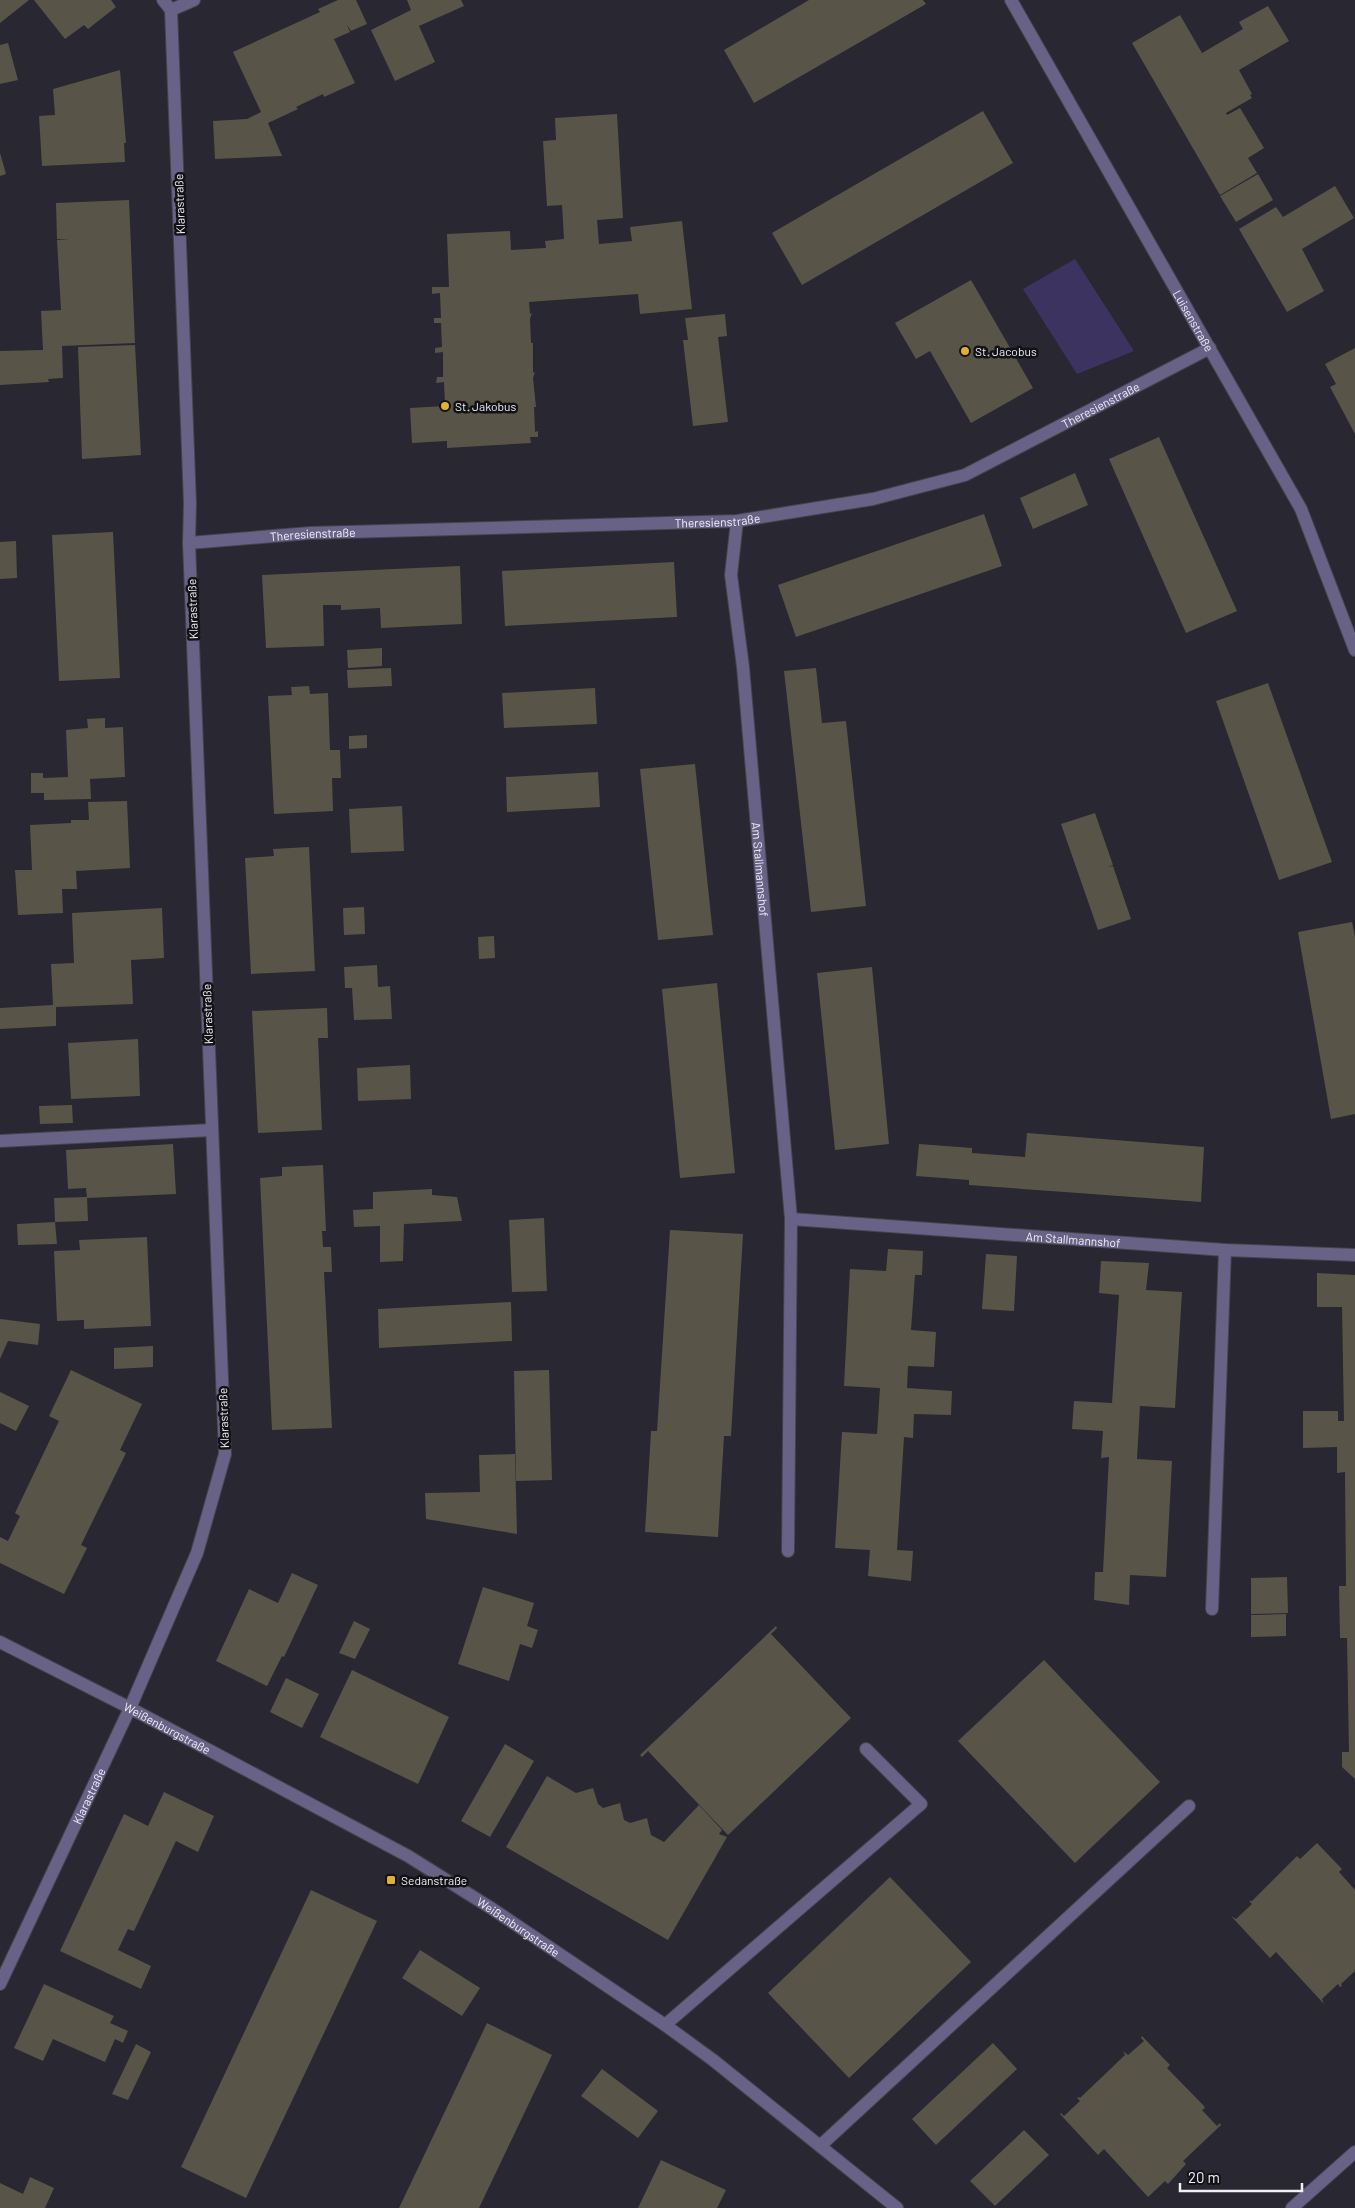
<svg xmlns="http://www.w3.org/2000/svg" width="1355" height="2208" viewBox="0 0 1355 2208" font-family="Barlow,sans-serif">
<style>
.green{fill:#3d3361}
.building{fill:#595448}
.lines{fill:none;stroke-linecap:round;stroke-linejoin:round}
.minor-casing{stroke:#45434d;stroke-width:14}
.minor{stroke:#686287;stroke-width:12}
.poi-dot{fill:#e1af34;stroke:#121116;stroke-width:2}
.labels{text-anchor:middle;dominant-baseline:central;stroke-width:5;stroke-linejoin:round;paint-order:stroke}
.street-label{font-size:12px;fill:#efeff6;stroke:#121116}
.poi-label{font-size:12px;fill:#efeff6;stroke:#121116;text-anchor:start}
</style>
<rect width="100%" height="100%" fill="#292732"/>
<!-- green -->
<path class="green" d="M 1075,259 L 1134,351 L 1077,374 L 1023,289 Z"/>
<!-- building -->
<g class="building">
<path d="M 0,0 L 29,0 L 0,23 Z"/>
<path d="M 34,0 L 111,0 L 116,7 L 88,29 L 84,25 L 65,39 Z"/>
<path d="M 338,0 L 356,0 L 367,24 L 351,31 L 347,25 L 350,32 L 334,39 L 355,83 L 324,97 L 323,94 L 296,107 L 298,109 L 268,123 L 282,156 L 215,159 L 213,121 L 247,119 L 261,112 L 233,52 L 320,12 L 318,9 Z"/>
<path d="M 407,0 L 461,0 L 464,6 L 419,26 L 435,62 L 395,81 L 371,30 L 411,10 Z"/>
<path d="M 809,0 L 923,0 L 926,4 L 754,103 L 724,50 Z"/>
<path d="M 1268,6 L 1289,41 L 1239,70 L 1252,94 L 1250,95 L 1252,98 L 1226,113 L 1227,115 L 1240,108 L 1264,148 L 1248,158 L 1257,173 L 1220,195 L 1132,43 L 1180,15 L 1202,53 L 1197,56 L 1243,29 L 1239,22 Z"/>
<path d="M 8,43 L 18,80 L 0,84 L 0,45 Z"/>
<path d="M 120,70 L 126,143 L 124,143 L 125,162 L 42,166 L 39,116 L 55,115 L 53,89 Z"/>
<path d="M 983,111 L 1013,163 L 802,285 L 772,233 Z"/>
<path d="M 617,114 L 623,218 L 597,220 L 599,244 L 632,241 L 630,227 L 682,221 L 692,309 L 640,314 L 638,294 L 529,302 L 530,314 L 532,313 L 530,319 L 531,343 L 533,343 L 533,373 L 535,372 L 533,378 L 536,407 L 534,407 L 535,432 L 538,431 L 538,437 L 530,437 L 531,443 L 447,448 L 447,441 L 412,443 L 410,408 L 445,406 L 444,382 L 436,383 L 437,377 L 443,377 L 443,352 L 435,353 L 435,348 L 442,347 L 441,323 L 434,323 L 434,318 L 441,318 L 440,293 L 432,294 L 432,287 L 449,287 L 447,234 L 510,231 L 511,250 L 546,248 L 545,241 L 564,239 L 562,205 L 547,206 L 543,141 L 556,140 L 555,118 Z"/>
<path d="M 0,153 L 6,174 L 0,176 Z"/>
<path d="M 1258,174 L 1273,200 L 1236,222 L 1220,196 Z"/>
<path d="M 1335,186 L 1354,218 L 1302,249 L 1324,291 L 1287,312 L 1239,229 L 1276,207 L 1283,217 Z"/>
<path d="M 129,200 L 135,343 L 62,346 L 63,378 L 48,379 L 49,382 L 0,385 L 0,351 L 43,350 L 41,311 L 61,310 L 59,275 L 81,274 L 59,275 L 57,240 L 69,239 L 57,239 L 56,203 Z"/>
<path d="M 971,280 L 1033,388 L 971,423 L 930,351 L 916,359 L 895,323 Z"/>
<path d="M 725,314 L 727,336 L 718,337 L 728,422 L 693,426 L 683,340 L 688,340 L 685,318 Z"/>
<path d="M 135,345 L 141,455 L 82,459 L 78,347 Z"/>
<path d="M 1355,348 L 1355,434 L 1330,387 L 1336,384 L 1325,364 Z"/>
<path d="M 1159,437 L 1237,611 L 1186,633 L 1109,459 Z"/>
<path d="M 1075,473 L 1088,505 L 1033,529 L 1020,498 Z"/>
<path d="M 984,514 L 1002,566 L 796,637 L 778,585 Z"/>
<path d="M 113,532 L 120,678 L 59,681 L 52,535 Z"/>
<path d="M 16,541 L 17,578 L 0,579 L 0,542 Z"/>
<path d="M 674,562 L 677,617 L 505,626 L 502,571 Z"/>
<path d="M 460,566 L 462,624 L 381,628 L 380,608 L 341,610 L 341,605 L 323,605 L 324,646 L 266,648 L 262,575 Z"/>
<path d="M 382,648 L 382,666 L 348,668 L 347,650 Z"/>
<path d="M 391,668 L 392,686 L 348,688 L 347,670 Z"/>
<path d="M 816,668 L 822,723 L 846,721 L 866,906 L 811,912 L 784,671 Z"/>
<path d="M 1268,683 L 1332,862 L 1279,880 L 1216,701 Z"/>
<path d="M 309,686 L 310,694 L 328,693 L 330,750 L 340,750 L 341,778 L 332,778 L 333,811 L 274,814 L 268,696 L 292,695 L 291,687 Z"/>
<path d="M 595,688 L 597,724 L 504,728 L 502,693 Z"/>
<path d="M 105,718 L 105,728 L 123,727 L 125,777 L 90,779 L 91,799 L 44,800 L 44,793 L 31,793 L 31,773 L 43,773 L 43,778 L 68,777 L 66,730 L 88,728 L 87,719 Z"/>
<path d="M 367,735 L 367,748 L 349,749 L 349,736 Z"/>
<path d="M 695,764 L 713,935 L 658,940 L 640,769 Z"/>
<path d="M 598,772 L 600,807 L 507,812 L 506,777 Z"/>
<path d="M 127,801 L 130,868 L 76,871 L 77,889 L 62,889 L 63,913 L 18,915 L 15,870 L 32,870 L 30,825 L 71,823 L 71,820 L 89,820 L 88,802 Z"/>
<path d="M 402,806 L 404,851 L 351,853 L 349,809 Z"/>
<path d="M 1095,813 L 1113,865 L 1107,867 L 1113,866 L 1131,919 L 1098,930 L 1061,824 Z"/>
<path d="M 309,847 L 315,971 L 251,974 L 245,858 L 274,856 L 273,849 Z"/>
<path d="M 364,907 L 365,934 L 344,935 L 343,908 Z"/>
<path d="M 162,908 L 164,958 L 131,960 L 133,1004 L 56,1007 L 56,1026 L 0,1029 L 0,1008 L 53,1005 L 51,964 L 74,963 L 72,913 Z"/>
<path d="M 1352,922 L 1355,937 L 1355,1114 L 1331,1119 L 1298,932 Z"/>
<path d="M 494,936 L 495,958 L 479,959 L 478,937 Z"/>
<path d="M 377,965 L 378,987 L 390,986 L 392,1019 L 354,1020 L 352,988 L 345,988 L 344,967 Z"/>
<path d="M 872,967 L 889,1144 L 835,1150 L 817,973 Z"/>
<path d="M 717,983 L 735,1173 L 680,1178 L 662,989 Z"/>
<path d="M 327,1008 L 328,1038 L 318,1038 L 322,1130 L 258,1133 L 252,1011 Z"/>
<path d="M 138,1039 L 140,1096 L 71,1099 L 68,1043 Z"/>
<path d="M 410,1065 L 411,1099 L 358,1101 L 357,1068 Z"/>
<path d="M 72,1105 L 73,1123 L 40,1124 L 39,1106 Z"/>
<path d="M 1027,1133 L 1204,1147 L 1201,1202 L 969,1185 L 969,1180 L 916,1176 L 919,1144 L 972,1148 L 972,1153 L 1025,1157 Z"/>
<path d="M 173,1144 L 176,1194 L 87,1198 L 86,1188 L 68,1189 L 66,1150 Z"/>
<path d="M 323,1165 L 326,1231 L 322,1231 L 323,1247 L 331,1247 L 332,1272 L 324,1272 L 332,1428 L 272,1430 L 260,1178 L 282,1176 L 282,1167 Z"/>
<path d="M 432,1189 L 432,1195 L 457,1197 L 462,1221 L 404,1224 L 403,1261 L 380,1262 L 380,1226 L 354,1227 L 353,1210 L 373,1209 L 373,1192 Z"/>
<path d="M 87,1197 L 88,1221 L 55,1222 L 54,1198 Z"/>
<path d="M 544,1218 L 547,1291 L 512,1292 L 509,1220 Z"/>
<path d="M 55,1222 L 57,1244 L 18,1245 L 17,1224 Z"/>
<path d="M 670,1230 L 743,1234 L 731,1436 L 724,1436 L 718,1537 L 645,1532 L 651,1431 L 657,1431 Z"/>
<path d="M 147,1237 L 151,1326 L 84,1329 L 84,1320 L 57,1321 L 54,1251 L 80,1250 L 79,1240 Z"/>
<path d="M 888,1249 L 923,1251 L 922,1275 L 915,1275 L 911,1330 L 936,1332 L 934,1367 L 908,1366 L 907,1388 L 952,1391 L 951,1415 L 914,1414 L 913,1438 L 904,1437 L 897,1550 L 913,1551 L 911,1581 L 868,1576 L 870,1550 L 835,1548 L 842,1432 L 877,1434 L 880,1388 L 844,1386 L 850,1269 L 886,1271 Z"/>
<path d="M 986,1254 L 1017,1256 L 1014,1311 L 982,1309 Z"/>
<path d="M 1101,1261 L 1149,1263 L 1146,1290 L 1182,1292 L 1175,1408 L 1140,1406 L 1137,1459 L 1172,1461 L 1166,1577 L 1130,1575 L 1129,1605 L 1094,1600 L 1095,1572 L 1103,1572 L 1109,1457 L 1101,1458 L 1103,1431 L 1072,1429 L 1074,1401 L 1112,1403 L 1119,1295 L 1099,1293 Z"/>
<path d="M 1317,1273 L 1355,1275 L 1355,1779 L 1342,1767 L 1342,1752 L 1349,1752 L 1347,1638 L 1340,1638 L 1339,1586 L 1346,1586 L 1345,1472 L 1337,1473 L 1337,1447 L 1303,1448 L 1303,1411 L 1338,1411 L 1338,1421 L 1344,1421 L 1342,1307 L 1317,1307 Z"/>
<path d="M 511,1302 L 512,1341 L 379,1348 L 378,1309 Z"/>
<path d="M 0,1319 L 40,1324 L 38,1345 L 8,1341 L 0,1359 Z"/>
<path d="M 153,1346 L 153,1367 L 114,1369 L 114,1348 Z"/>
<path d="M 71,1370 L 142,1404 L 120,1450 L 126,1453 L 81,1545 L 87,1548 L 64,1594 L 0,1563 L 0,1537 L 8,1541 L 20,1516 L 15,1513 L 59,1421 L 49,1416 Z"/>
<path d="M 549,1370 L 552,1480 L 516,1481 L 514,1371 Z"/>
<path d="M 0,1392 L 29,1406 L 16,1431 L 0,1423 Z"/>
<path d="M 515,1454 L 517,1534 L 426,1519 L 425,1493 L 480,1492 L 479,1455 Z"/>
<path d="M 292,1573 L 318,1585 L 284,1657 L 282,1656 L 267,1686 L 216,1661 L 249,1589 L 278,1603 Z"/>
<path d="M 1287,1577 L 1288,1613 L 1251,1614 L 1251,1578 Z"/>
<path d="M 483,1587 L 534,1603 L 527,1626 L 538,1630 L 532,1648 L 520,1644 L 509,1681 L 458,1664 Z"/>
<path d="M 1286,1614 L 1286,1636 L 1251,1637 L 1251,1615 Z"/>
<path d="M 354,1621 L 370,1629 L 355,1659 L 339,1653 Z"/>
<path d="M 776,1626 L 777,1628 L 771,1634 L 851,1718 L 728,1835 L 648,1751 L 642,1757 L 640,1755 Z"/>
<path d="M 1044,1660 L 1160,1782 L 1075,1863 L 958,1741 Z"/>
<path d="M 352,1670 L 449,1717 L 418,1784 L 320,1737 Z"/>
<path d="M 286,1678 L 319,1694 L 302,1728 L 270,1712 Z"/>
<path d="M 505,1744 L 534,1761 L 490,1837 L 461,1821 Z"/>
<path d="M 547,1776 L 576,1793 L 593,1788 L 598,1804 L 603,1808 L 620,1803 L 624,1820 L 630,1823 L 647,1818 L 651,1835 L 664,1842 L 699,1805 L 722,1830 L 719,1834 L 727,1837 L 668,1940 L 506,1847 Z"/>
<path d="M 164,1792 L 214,1816 L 198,1852 L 176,1841 L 134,1931 L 128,1929 L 118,1950 L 151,1966 L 141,1989 L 60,1951 L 124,1814 L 148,1826 Z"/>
<path d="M 1317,1843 L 1342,1869 L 1339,1872 L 1355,1890 L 1355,1971 L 1341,1984 L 1342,1986 L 1340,1987 L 1338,1984 L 1322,1999 L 1324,2004 L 1276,1952 L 1270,1958 L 1231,1916 L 1236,1919 L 1252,1904 L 1249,1901 L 1252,1901 L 1297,1856 L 1300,1859 Z"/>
<path d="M 890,1877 L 971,1962 L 849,2078 L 768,1993 Z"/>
<path d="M 311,1890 L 377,1921 L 246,2198 L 181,2167 Z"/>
<path d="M 420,1950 L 480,1988 L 462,2016 L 402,1978 Z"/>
<path d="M 44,1984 L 114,2016 L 110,2023 L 128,2031 L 123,2043 L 115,2039 L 105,2062 L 53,2039 L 43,2061 L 14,2048 Z"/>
<path d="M 487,2023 L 552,2055 L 479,2208 L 399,2208 Z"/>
<path d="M 1142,2036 L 1170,2065 L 1167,2068 L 1204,2106 L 1205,2108 L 1202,2110 L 1217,2126 L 1220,2123 L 1221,2125 L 1183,2161 L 1186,2164 L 1168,2184 L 1165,2181 L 1148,2197 L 1104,2149 L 1098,2155 L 1060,2114 L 1061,2113 L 1064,2116 L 1080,2101 L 1077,2098 L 1079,2097 L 1080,2098 L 1125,2055 L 1123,2051 L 1128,2055 L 1144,2041 L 1141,2038 Z"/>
<path d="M 993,2043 L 1017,2069 L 936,2145 L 912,2119 Z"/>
<path d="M 136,2044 L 151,2052 L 128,2100 L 112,2094 Z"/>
<path d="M 602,2069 L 658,2111 L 638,2138 L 581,2096 Z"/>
<path d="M 1024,2130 L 1049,2155 L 995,2206 L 970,2181 Z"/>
<path d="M 661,2160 L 726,2190 L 717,2208 L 638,2208 Z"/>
<path d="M 30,2177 L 54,2188 L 45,2208 L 0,2208 L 0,2183 L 23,2194 Z"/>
</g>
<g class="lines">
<defs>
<g id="minor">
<path id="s1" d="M 1011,0 L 1301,509 L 1355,650"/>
<path d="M 171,10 L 194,0"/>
<path id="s2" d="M 737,521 L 731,575 L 743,667 L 791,1219 L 1225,1250 L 1355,1255"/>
<path id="s3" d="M 189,543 L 310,533 L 737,521 L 873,499 L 965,475 L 1210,348"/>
<path d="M 0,1141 L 212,1130"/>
<path d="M 788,1551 L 791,1219"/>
<path d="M 1212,1609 L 1225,1250"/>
<path id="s4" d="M 0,1642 L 130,1708 L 408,1856 L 491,1908 L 665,2025 L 713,2060 L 897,2208"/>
<path id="s5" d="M 0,1984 L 130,1708 L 197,1553 L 225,1454 L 189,543 L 190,503 L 171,10 L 163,0"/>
<path d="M 665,2025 L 921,1804 L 866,1749"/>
<path d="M 820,2146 L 1189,1806"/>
<path d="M 1292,2208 L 1355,2152"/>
</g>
</defs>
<!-- minor casing -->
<use href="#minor" class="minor-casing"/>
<!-- minor -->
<use href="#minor" class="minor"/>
</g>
<!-- markers -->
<g class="poi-dot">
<circle cx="965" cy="351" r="5"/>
<circle cx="445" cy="406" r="5"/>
<rect x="386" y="1875" width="10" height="10" rx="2.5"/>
</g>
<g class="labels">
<!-- street labels -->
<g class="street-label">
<text transform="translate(179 204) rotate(-92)">Klarastraße</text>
<text stroke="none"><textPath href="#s1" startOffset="369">Luisenstraße</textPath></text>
<text stroke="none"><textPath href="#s3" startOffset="934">Theresienstraße</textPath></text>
<text stroke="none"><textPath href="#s3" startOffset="529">Theresienstraße</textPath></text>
<text stroke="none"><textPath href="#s3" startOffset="124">Theresienstraße</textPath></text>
<text transform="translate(192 609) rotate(-92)">Klarastraße</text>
<text stroke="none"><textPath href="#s2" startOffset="350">Am Stallmannshof</textPath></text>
<text transform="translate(207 1014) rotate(-92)">Klarastraße</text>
<text stroke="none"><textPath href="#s2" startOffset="984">Am Stallmannshof</textPath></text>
<text transform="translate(223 1418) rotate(-92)">Klarastraße</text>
<text stroke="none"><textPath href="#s4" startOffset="188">Weißenburgstraße</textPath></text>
<text stroke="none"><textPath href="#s5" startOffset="208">Klarastraße</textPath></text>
<text stroke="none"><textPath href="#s4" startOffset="592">Weißenburgstraße</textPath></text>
</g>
<!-- poi labels -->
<g class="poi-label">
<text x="975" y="351">St. Jacobus</text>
<text x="455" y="406">St. Jakobus</text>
<text x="401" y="1880">Sedanstraße</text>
</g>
</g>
<!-- scale -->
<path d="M1180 2183v8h122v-8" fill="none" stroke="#efeff6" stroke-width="2.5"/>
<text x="1188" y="2183" font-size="15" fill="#efeff6" stroke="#121116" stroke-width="4" paint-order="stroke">20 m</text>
</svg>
